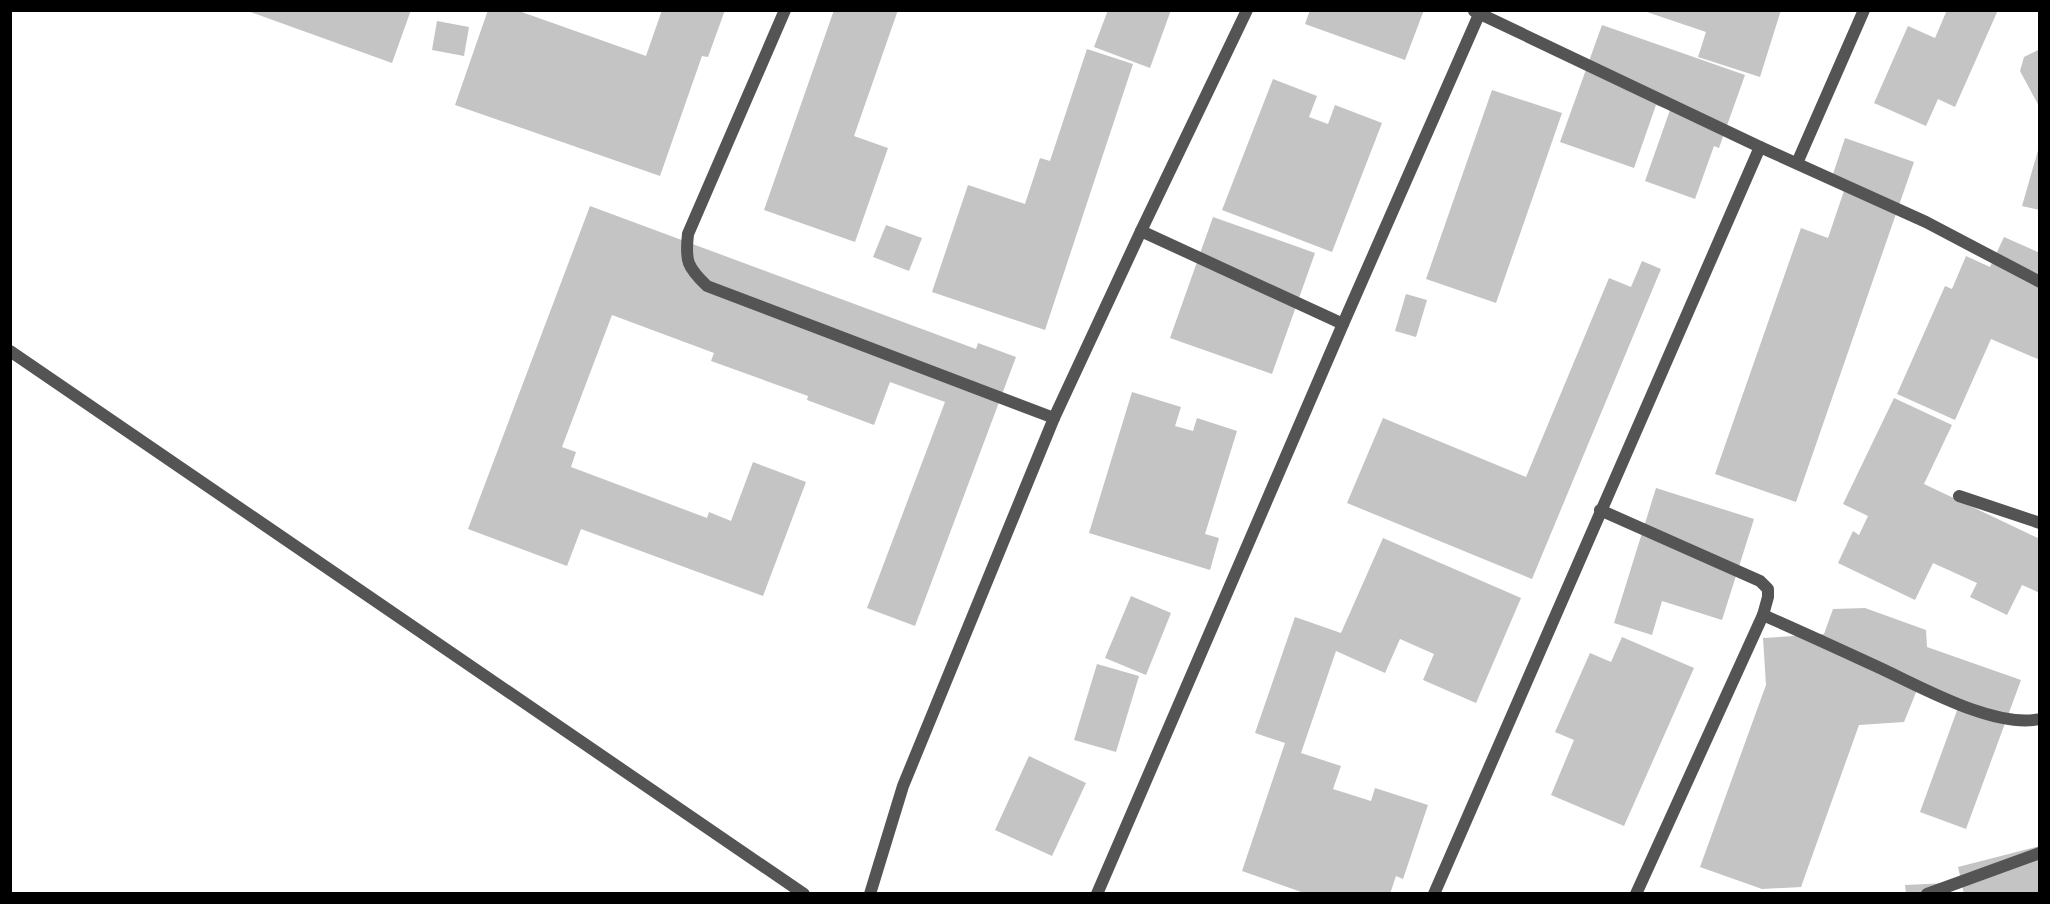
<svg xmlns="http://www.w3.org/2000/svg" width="2050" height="904" viewBox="0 0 2050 904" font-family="Roboto,sans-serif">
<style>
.building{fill:#c4c4c4}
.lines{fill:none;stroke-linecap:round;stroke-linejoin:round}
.street{stroke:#545454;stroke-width:12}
</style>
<rect width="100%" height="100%" fill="#fff"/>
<!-- building -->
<g class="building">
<path d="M 245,10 L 411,10 L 392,63 Z"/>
<path d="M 488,10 L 516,10 L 646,56 L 662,10 L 725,10 L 708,57 L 702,56 L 660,176 L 455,105 Z"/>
<path d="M 834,10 L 898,10 L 854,136 L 888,148 L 855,242 L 764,210 Z"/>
<path d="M 1108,10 L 1171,10 L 1150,68 L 1094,47 Z"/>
<path d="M 1310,10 L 1424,10 L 1405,60 L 1305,24 Z"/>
<path d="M 1641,10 L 1781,10 L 1760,77 L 1698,57 L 1706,32 Z"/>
<path d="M 1947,10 L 1998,10 L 1955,107 L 1938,99 L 1926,126 L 1874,103 L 1908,26 L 1935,38 Z"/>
<path d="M 437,21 L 469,27 L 464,56 L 432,50 Z"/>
<path d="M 1602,25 L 1745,75 L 1719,148 L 1714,146 L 1695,199 L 1645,181 L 1670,110 L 1656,105 L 1634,168 L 1560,142 Z"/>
<path d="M 1087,49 L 1133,64 L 1045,330 L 932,292 L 968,185 L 1025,204 L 1040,158 L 1050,161 Z"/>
<path d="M 2040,49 L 2040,108 L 2020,71 L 2024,57 Z"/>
<path d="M 1273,79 L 1317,96 L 1309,117 L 1328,124 L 1335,105 L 1382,123 L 1332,252 L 1222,210 Z"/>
<path d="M 1492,90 L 1562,113 L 1496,303 L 1426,279 Z"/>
<path d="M 1845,138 L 1914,162 L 1796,502 L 1715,474 L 1801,228 L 1828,238 L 1846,185 L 1831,180 Z"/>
<path d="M 2039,147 L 2040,147 L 2040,210 L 2022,206 Z"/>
<path d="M 590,206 L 976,349 L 978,343 L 1016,357 L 915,626 L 867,608 L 945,402 L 890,382 L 874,425 L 807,400 L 808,396 L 711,361 L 714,353 L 612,315 L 562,447 L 576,452 L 571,467 L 707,518 L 709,512 L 731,521 L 753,462 L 806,482 L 763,596 L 581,529 L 567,566 L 468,529 Z"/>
<path d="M 1213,217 L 1315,253 L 1272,374 L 1170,338 Z"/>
<path d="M 886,225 L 922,238 L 909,271 L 873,257 Z"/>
<path d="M 2004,237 L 2040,253 L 2040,360 L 1991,339 L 1955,420 L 1897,394 L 1945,286 L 1952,289 L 1966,256 L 1990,267 Z"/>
<path d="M 1642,261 L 1661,269 L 1532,579 L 1347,503 L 1383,418 L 1526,477 L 1609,278 L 1631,287 Z"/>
<path d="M 1406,294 L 1427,300 L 1416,337 L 1395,331 Z"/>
<path d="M 1132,392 L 1181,407 L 1175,426 L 1193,431 L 1197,418 L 1237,431 L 1205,534 L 1219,538 L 1210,570 L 1089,533 Z"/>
<path d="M 1894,398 L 1952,425 L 1924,484 L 2040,539 L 2040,593 L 2022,585 L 2007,615 L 1970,597 L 1977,583 L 1933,563 L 1915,600 L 1838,563 L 1853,531 L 1859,535 L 1868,516 L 1843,504 Z"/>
<path d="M 1656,488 L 1754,519 L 1722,620 L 1662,601 L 1652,635 L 1614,623 Z"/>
<path d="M 1383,538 L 1521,598 L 1476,703 L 1423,680 L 1434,654 L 1400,639 L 1385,673 L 1336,651 L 1301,753 L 1341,766 L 1333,789 L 1371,801 L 1375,788 L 1428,805 L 1403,879 L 1396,876 L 1390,894 L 1307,894 L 1242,871 L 1285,743 L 1255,733 L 1295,617 L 1341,633 Z"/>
<path d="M 1131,596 L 1171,613 L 1146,675 L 1105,658 Z"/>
<path d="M 1865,608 L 1926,630 L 1927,647 L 2021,680 L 1966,829 L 1920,812 L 1959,705 L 1917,690 L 1904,722 L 1859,725 L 1801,887 L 1762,889 L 1700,867 L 1766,685 L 1763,638 L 1824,634 L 1833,609 Z"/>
<path d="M 1622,637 L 1694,668 L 1624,826 L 1551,795 L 1574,740 L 1555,732 L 1590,653 L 1611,662 Z"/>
<path d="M 1097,664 L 1139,676 L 1116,752 L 1074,740 Z"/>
<path d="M 1029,756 L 1086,783 L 1052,856 L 995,830 Z"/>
<path d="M 2040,846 L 2040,892 L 1964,894 L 1958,867 Z"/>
<path d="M 1948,883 L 1949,894 L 1906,894 L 1905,885 Z"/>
</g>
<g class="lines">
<!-- street -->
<g class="street">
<path d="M 785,10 L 688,234 C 685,261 687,267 707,286 L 1054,418"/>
<path d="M 1474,11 L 1760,147 L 1926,222 L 2040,282"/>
<path d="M 1797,163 L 1864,10"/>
<path d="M 1141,231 L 1343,324"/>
<path d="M 10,351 L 804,894"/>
<path d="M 1959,496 L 2040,523"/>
<path d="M 1600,510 L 1760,581 L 1768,589 L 1768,597 L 1763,615"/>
<path d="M 870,894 L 903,786 L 1054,418 L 1141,231 L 1247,10"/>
<path d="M 1097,894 L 1343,324 L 1481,10"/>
<path d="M 1434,894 L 1760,147"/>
<path d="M 1636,894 L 1763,615 C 1802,632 1841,650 1880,668 C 1921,687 1995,729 2040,719"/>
<path d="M 1927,894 L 2040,853"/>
</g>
</g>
<!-- border -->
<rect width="2050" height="904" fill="none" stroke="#000000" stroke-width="24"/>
</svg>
